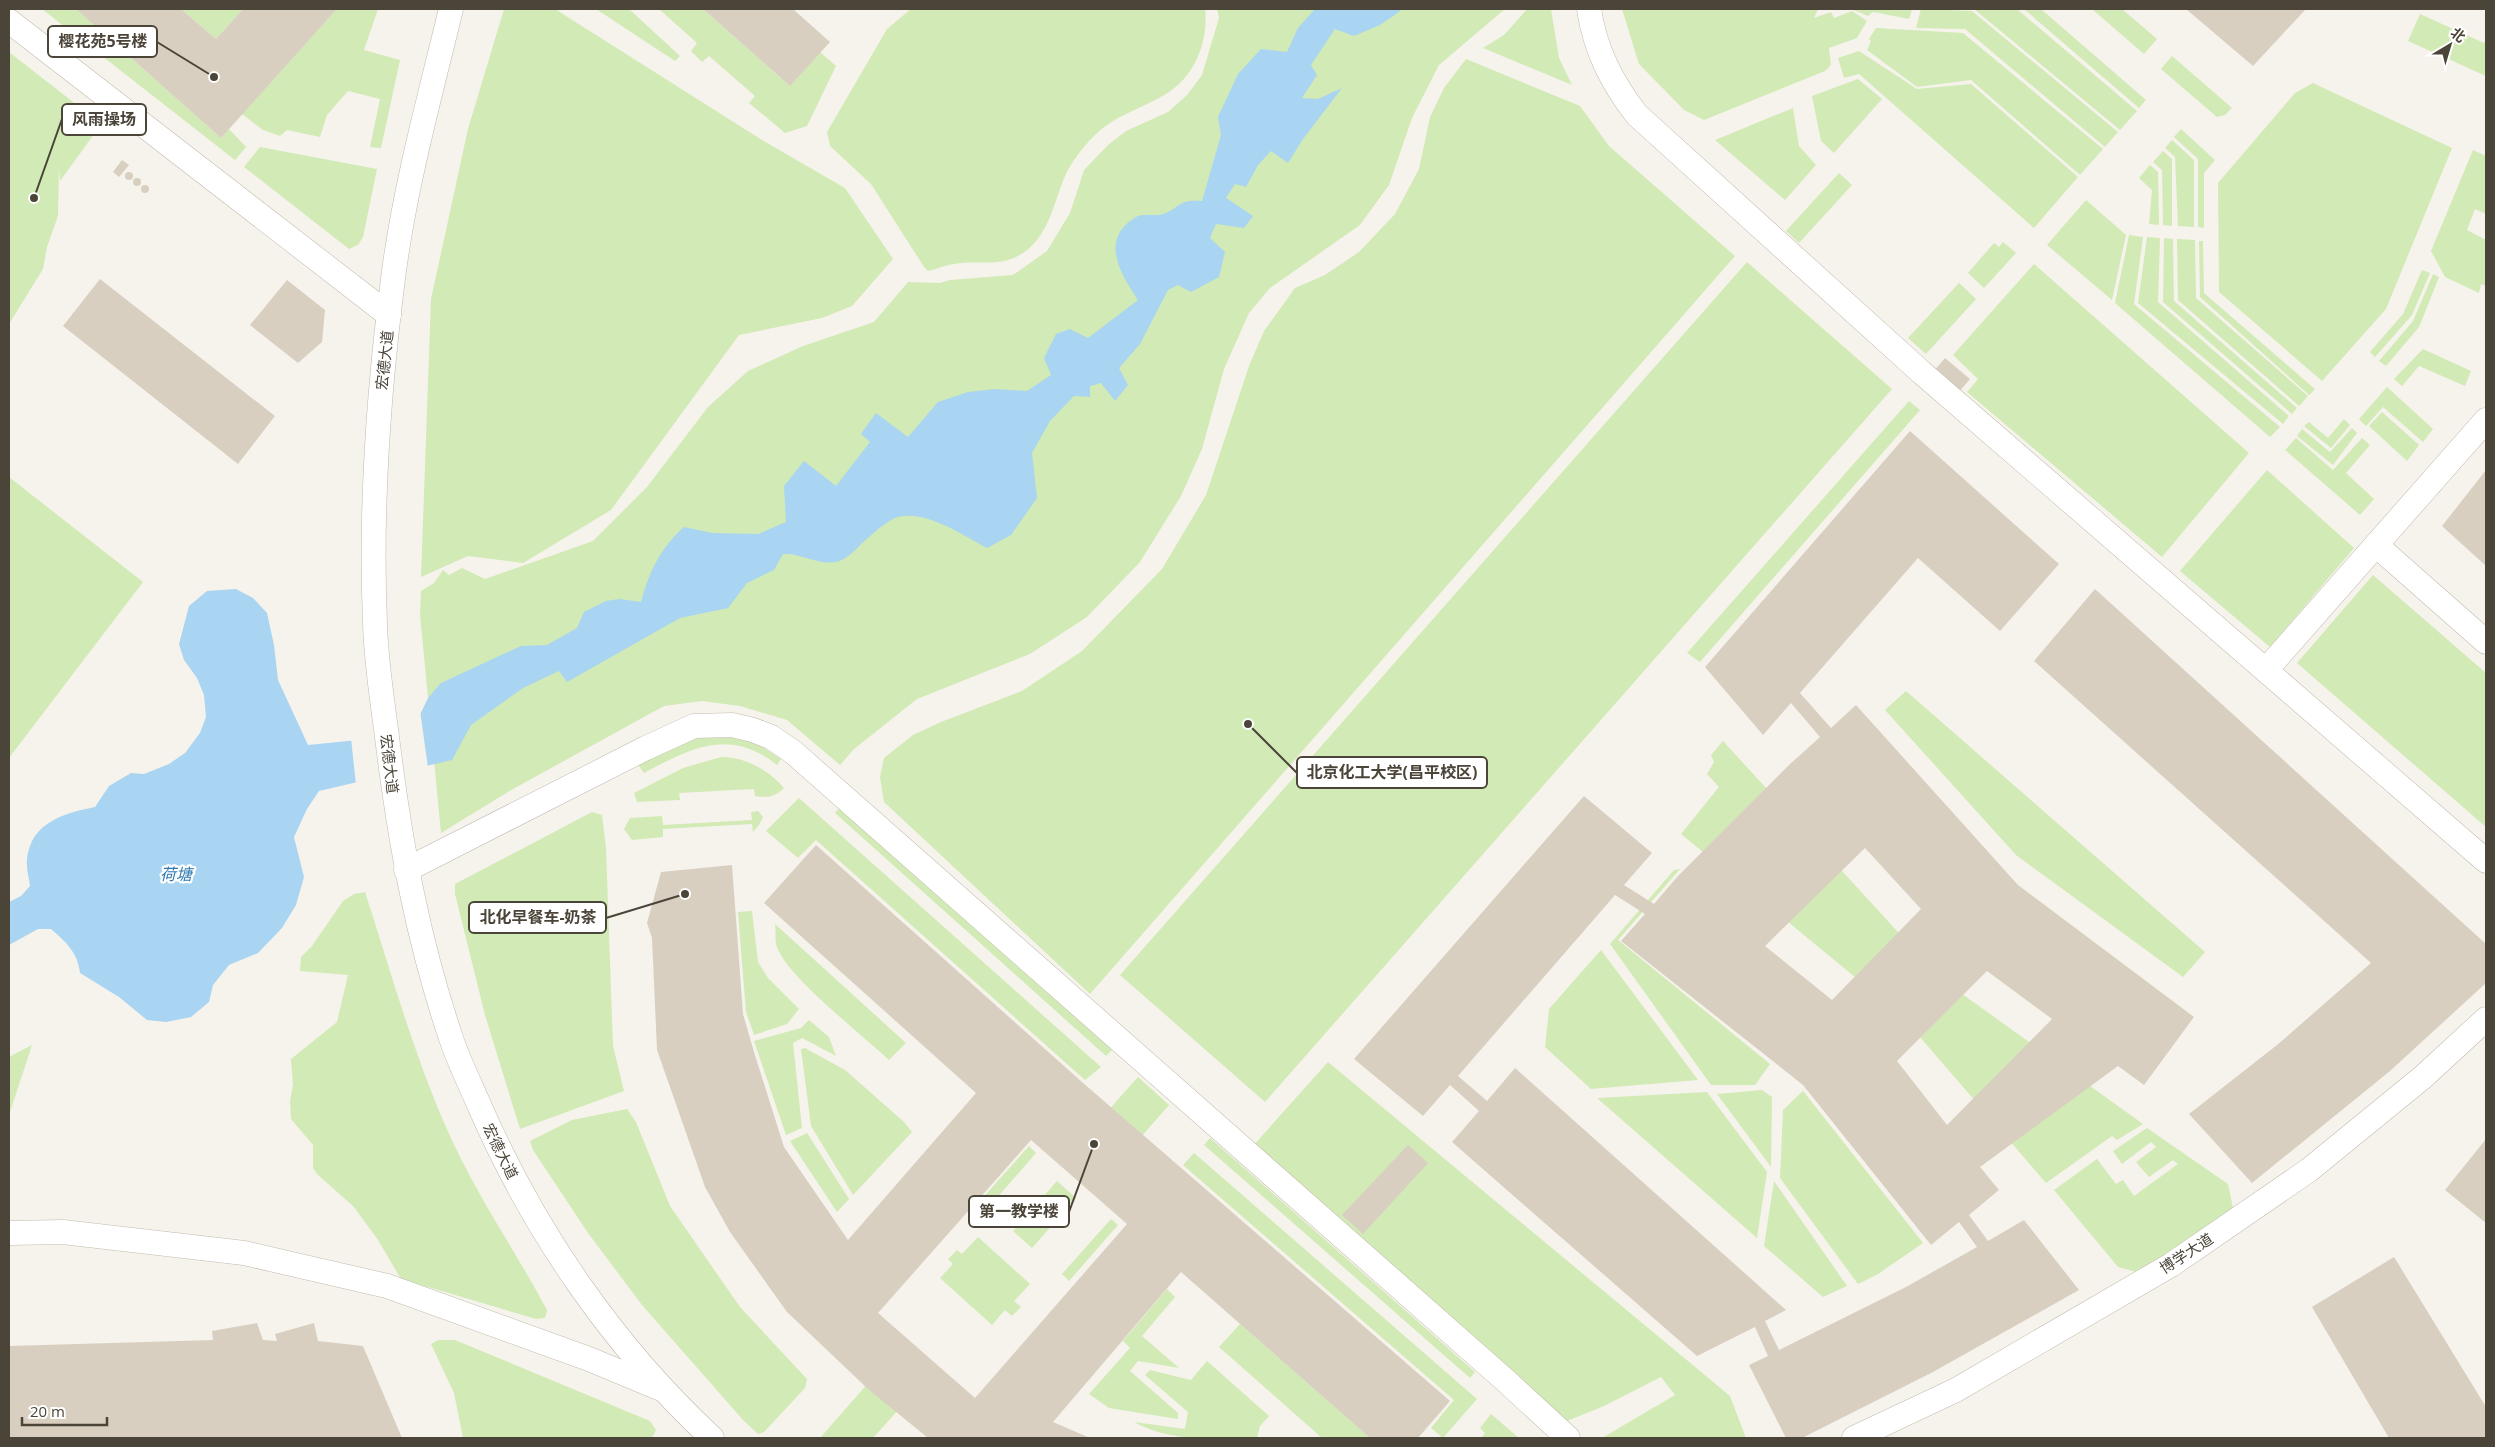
<svg xmlns="http://www.w3.org/2000/svg" width="2495" height="1447" viewBox="0 0 2495 1447" font-family="'Open Sans','Noto Sans SC',sans-serif">
<style>
.green{fill:#d2eab5}
.water{fill:#a9d4f2}
.pier{fill:#f6f3ec}
.building{fill:#d8cfc1;fill-rule:evenodd}
.lines{fill:none;stroke-linecap:round;stroke-linejoin:round}
.minor-casing{stroke:#c2bbae;stroke-width:25}
.minor{stroke:#fff;stroke-width:24}
.labels{text-anchor:middle;dominant-baseline:central;stroke-width:4.5;stroke-linejoin:round;paint-order:stroke}
.street-label{font-size:15px;fill:#4b4439;stroke:#fff}
.water-label{font-size:16px;font-style:italic;fill:#2e7ab2;stroke:#fff}
.leader{fill:none;stroke:#4b4439;stroke-width:2}
.callout-dot{fill:#4b4439;stroke:#fff;stroke-width:2}
.callout{fill:#fff;stroke:#4b4439;stroke-width:2}
.callout-label{font-size:16px;text-anchor:middle;font-weight:bold;fill:#4b4439}
</style>
<rect width="100%" height="100%" fill="#f6f3ec"/>
<!-- green -->
<g class="green">
<path d="M 42,9 L 76,9 L 221,138 L 229,129 L 246,147 L 235,160 Z"/>
<path d="M 181,9 L 243,9 L 216,39 Z"/>
<path d="M 337,9 L 378,9 L 364,50 L 400,60 L 381,148 L 370,147 L 380,99 L 348,91 L 327,115 L 320,137 L 287,130 L 280,136 L 263,130 L 242,114 Z"/>
<path d="M 504,9 L 555,9 L 762,140 L 845,188 L 893,259 L 852,306 L 822,318 L 739,335 L 611,510 L 523,563 L 468,556 L 421,577 L 431,299 L 468,129 Z"/>
<path d="M 596,9 L 629,9 L 680,56 L 675,61 Z"/>
<path d="M 659,9 L 703,9 L 790,86 L 820,52 L 836,66 L 807,126 L 785,133 L 749,103 L 755,96 L 709,56 L 702,62 L 691,51 L 697,43 Z"/>
<path d="M 911,9 L 1205,9 C 1209,40 1195,77 1166,94 C 1143,108 1113,116 1094,136 C 1082,148 1072,161 1065,176 C 1053,205 1048,240 1018,256 C 998,267 975,260 954,264 C 945,265 937,269 928,271 L 924,267 L 871,184 L 830,146 L 827,132 L 887,29 Z"/>
<path d="M 1217,9 L 1505,9 L 1439,65 L 1412,118 L 1389,185 L 1360,225 L 1270,288 L 1249,313 L 1224,369 L 1202,449 L 1181,496 L 1140,562 L 1087,617 L 1030,654 L 917,699 L 854,749 L 840,765 L 787,720 L 740,706 L 702,701 L 664,706 L 513,789 L 441,833 L 420,615 L 421,591 L 434,583 L 443,570 L 449,575 L 462,568 L 485,579 L 593,541 L 647,487 L 708,407 L 748,371 L 803,346 L 874,322 L 908,282 L 940,283 L 950,280 L 1013,275 L 1047,251 L 1070,213 L 1084,170 L 1108,145 L 1126,131 L 1168,112 L 1187,95 L 1202,75 L 1219,18 Z"/>
<path d="M 1527,9 L 1551,9 L 1559,58 L 1572,85 L 1483,48 L 1504,35 Z"/>
<path d="M 1622,9 L 1818,9 L 1814,18 L 1831,12 L 1834,18 L 1852,11 L 1867,21 L 1857,38 L 1829,48 L 1831,65 L 1825,71 L 1704,120 L 1684,110 L 1639,64 Z"/>
<path d="M 1851,9 L 1912,9 L 1909,19 L 1873,12 L 1868,16 Z"/>
<path d="M 1921,9 L 1972,11 L 2118,132 L 2105,147 L 1965,29 L 1916,28 Z"/>
<path d="M 1974,9 L 2017,9 L 2137,111 L 2120,130 Z"/>
<path d="M 2024,9 L 2041,9 L 2146,100 L 2139,108 Z"/>
<path d="M 2092,9 L 2122,9 L 2157,39 L 2144,54 Z"/>
<path d="M 2420,14 L 2484,43 L 2486,40 L 2486,76 L 2408,41 Z"/>
<path d="M 1876,28 L 1963,33 L 2103,149 L 2080,175 L 1971,80 L 1917,87 L 1867,50 L 1871,41 L 1869,39 Z"/>
<path d="M 1859,51 L 1917,89 L 1971,84 L 2078,177 L 2034,228 L 1859,74 L 1844,78 L 1838,58 Z"/>
<path d="M 9,52 L 100,123 L 97,130 L 60,181 L 59,167 L 58,216 L 47,247 L 43,269 L 9,324 Z"/>
<path d="M 2172,56 L 2232,108 L 2225,115 L 2217,117 L 2161,69 Z"/>
<path d="M 1466,59 L 1580,106 L 1609,146 L 1735,256 L 1090,994 L 884,802 L 880,777 L 884,758 L 913,735 L 941,722 L 1022,691 L 1082,651 L 1162,569 L 1206,495 L 1249,366 L 1264,331 L 1295,288 L 1325,275 L 1359,252 L 1395,214 L 1419,169 L 1430,117 L 1444,88 Z"/>
<path d="M 1858,79 L 1882,99 L 1834,153 L 1821,141 L 1812,96 Z"/>
<path d="M 2313,83 L 2452,148 L 2386,309 L 2322,381 L 2219,292 L 2218,183 L 2295,93 Z"/>
<path d="M 1793,108 L 1799,146 L 1816,165 L 1785,200 L 1715,140 Z"/>
<path d="M 2181,129 L 2215,160 L 2204,173 L 2204,228 L 2198,227 L 2198,159 L 2174,137 Z"/>
<path d="M 2172,140 L 2194,160 L 2194,227 L 2178,226 L 2175,157 L 2165,148 Z"/>
<path d="M 260,147 L 377,169 L 363,237 L 358,245 L 349,249 L 244,167 Z"/>
<path d="M 2473,150 L 2486,156 L 2486,214 L 2475,209 L 2467,230 L 2486,240 L 2486,286 L 2481,284 L 2479,293 L 2445,277 L 2431,251 Z"/>
<path d="M 2163,151 L 2172,159 L 2172,226 L 2163,225 L 2162,170 L 2153,162 Z"/>
<path d="M 2150,165 L 2158,172 L 2159,225 L 2149,224 L 2152,190 L 2139,178 Z"/>
<path d="M 1839,173 L 1852,185 L 1799,243 L 1786,231 Z"/>
<path d="M 2086,200 L 2126,235 L 2112,300 L 2047,245 Z"/>
<path d="M 2129,235 L 2143,237 L 2134,304 L 2280,427 L 2270,437 L 2115,303 Z"/>
<path d="M 2147,237 L 2160,238 L 2158,302 L 2289,416 L 2283,424 L 2138,303 Z"/>
<path d="M 2164,238 L 2173,239 L 2174,301 L 2297,408 L 2292,414 L 2163,302 Z"/>
<path d="M 2177,239 L 2195,240 L 2196,298 L 2308,396 L 2299,406 L 2178,300 Z"/>
<path d="M 2199,241 L 2203,241 L 2204,293 L 2315,389 L 2309,395 L 2200,297 Z"/>
<path d="M 2003,242 L 2016,253 L 1984,288 L 1968,273 L 1994,243 L 1999,247 Z"/>
<path d="M 1747,262 L 1892,389 L 1265,1102 L 1120,975 Z"/>
<path d="M 2034,264 L 2249,453 L 2162,557 L 1967,392 L 1978,379 L 1953,355 Z"/>
<path d="M 2422,270 L 2430,273 L 2412,315 L 2375,357 L 2370,352 L 2403,314 Z"/>
<path d="M 2433,274 L 2439,277 L 2419,327 L 2386,366 L 2379,361 L 2413,321 Z"/>
<path d="M 1959,283 L 1976,299 L 1926,354 L 1908,338 Z"/>
<path d="M 2423,349 L 2471,371 L 2465,386 L 2419,366 L 2402,386 L 2394,379 Z"/>
<path d="M 2387,387 L 2433,429 L 2423,442 L 2383,407 L 2366,426 L 2359,419 Z"/>
<path d="M 1909,401 L 1920,410 L 1700,662 L 1687,653 Z"/>
<path d="M 2382,412 L 2419,445 L 2407,461 L 2369,426 Z"/>
<path d="M 2344,419 L 2350,425 L 2331,448 L 2304,426 L 2309,422 L 2328,438 Z"/>
<path d="M 2352,428 L 2357,433 L 2333,465 L 2297,436 L 2302,429 L 2330,452 Z"/>
<path d="M 2296,438 L 2333,470 L 2362,438 L 2370,445 L 2346,473 L 2374,499 L 2360,515 L 2285,450 Z"/>
<path d="M 2267,470 L 2354,548 L 2270,647 L 2180,571 Z"/>
<path d="M 9,477 L 143,582 L 9,758 Z"/>
<path d="M 2373,575 L 2486,673 L 2486,827 L 2297,663 Z"/>
<path d="M 1906,691 L 2205,952 L 2183,977 L 2016,855 L 1885,710 Z"/>
<path d="M 729,735 L 756,743 L 781,759 L 777,765 C 729,727 691,748 644,773 L 638,765 L 691,739 Z"/>
<path d="M 1723,741 L 1940,978 L 2143,1124 L 2117,1140 L 2112,1136 L 2046,1183 L 1900,1014 L 1681,834 L 1719,787 L 1707,774 L 1714,762 L 1711,755 Z"/>
<path d="M 721,757 C 745,757 769,770 784,788 C 775,797 767,798 755,796 L 754,789 L 679,793 L 680,800 L 637,802 L 634,793 L 683,768 Z"/>
<path d="M 799,798 L 1101,1067 L 1085,1080 L 816,840 L 798,858 L 766,831 Z"/>
<path d="M 841,806 L 1112,1050 L 1106,1056 L 835,813 Z"/>
<path d="M 758,811 L 763,817 L 759,825 L 753,832 L 752,824 L 663,829 L 663,837 L 632,840 L 624,829 L 630,818 L 662,816 L 663,825 L 752,820 L 751,812 Z"/>
<path d="M 592,812 L 602,815 L 606,848 L 613,1046 L 624,1091 L 520,1129 L 485,1015 L 455,894 L 455,884 Z"/>
<path d="M 1680,869 L 1618,940 L 1770,1064 L 1755,1085 L 1711,1085 L 1610,944 L 1674,870 Z"/>
<path d="M 365,892 C 394,981 419,1075 461,1159 C 487,1211 520,1259 547,1310 L 545,1318 L 536,1319 L 401,1279 L 378,1240 L 354,1207 L 317,1174 L 313,1168 L 313,1145 L 291,1119 L 290,1101 L 293,1085 L 291,1059 L 337,1022 L 348,975 L 300,971 L 301,957 L 312,946 L 343,901 L 354,894 Z"/>
<path d="M 752,911 L 758,962 L 768,978 L 799,1009 L 787,1024 L 754,1035 L 746,1012 L 738,912 Z"/>
<path d="M 775,924 L 906,1043 L 889,1060 C 864,1036 783,974 776,944 C 775,938 776,930 775,924 Z"/>
<path d="M 1601,950 L 1698,1080 L 1591,1089 L 1545,1047 L 1549,1009 Z"/>
<path d="M 809,1020 L 829,1037 L 836,1056 L 802,1038 L 793,1043 L 802,1128 L 786,1135 L 754,1041 L 801,1028 Z"/>
<path d="M 32,1045 L 10,1112 L 9,1119 L 9,1057 Z"/>
<path d="M 805,1048 L 845,1070 L 904,1122 L 912,1132 L 853,1195 L 811,1126 L 801,1049 Z"/>
<path d="M 1328,1062 L 1730,1396 L 1746,1438 L 1602,1438 L 1675,1395 L 1661,1377 L 1604,1406 L 1567,1421 L 1252,1147 Z"/>
<path d="M 1138,1077 L 1169,1105 L 1103,1180 L 1071,1152 Z"/>
<path d="M 1762,1090 L 1772,1097 L 1771,1167 L 1717,1094 Z"/>
<path d="M 1803,1091 L 1923,1243 L 1878,1274 L 1858,1284 L 1780,1178 L 1783,1110 Z"/>
<path d="M 1707,1092 L 1767,1172 L 1757,1238 L 1597,1098 Z"/>
<path d="M 627,1109 L 636,1122 L 670,1206 L 740,1307 L 807,1379 L 805,1388 L 764,1432 L 758,1434 L 743,1420 L 642,1305 L 588,1233 L 533,1150 L 530,1141 L 572,1120 Z"/>
<path d="M 2147,1128 L 2228,1184 L 2233,1208 L 2144,1274 L 2118,1267 L 2054,1190 L 2097,1159 L 2116,1184 L 2123,1180 L 2134,1196 L 2178,1164 L 2173,1160 L 2149,1177 L 2136,1162 L 2156,1147 L 2151,1142 L 2122,1164 L 2113,1151 Z"/>
<path d="M 807,1133 L 849,1199 L 837,1212 L 790,1141 Z"/>
<path d="M 1210,1138 L 1475,1372 L 1470,1378 L 1204,1145 Z"/>
<path d="M 1029,1146 L 1036,1153 L 988,1208 L 980,1201 Z"/>
<path d="M 1194,1153 L 1477,1399 L 1443,1438 L 1431,1428 L 1454,1400 L 1183,1165 Z"/>
<path d="M 1057,1181 L 1076,1198 L 1032,1248 L 1013,1231 Z"/>
<path d="M 1774,1181 L 1847,1286 L 1823,1297 L 1764,1246 Z"/>
<path d="M 1111,1219 L 1118,1225 L 1069,1281 L 1062,1274 Z"/>
<path d="M 978,1237 L 1030,1284 L 1014,1301 L 1021,1307 L 1012,1316 L 1005,1310 L 992,1325 L 940,1278 L 953,1264 L 948,1259 L 957,1250 L 962,1254 Z"/>
<path d="M 1167,1289 L 1175,1297 L 1142,1336 L 1179,1368 L 1138,1361 L 1130,1371 L 1178,1413 L 1178,1419 L 1109,1408 L 1089,1394 L 1130,1348 L 1123,1341 Z"/>
<path d="M 1240,1324 L 1370,1438 L 1322,1438 L 1219,1347 Z"/>
<path d="M 438,1340 L 455,1340 L 650,1421 L 656,1430 L 652,1438 L 463,1438 L 454,1393 L 431,1344 Z"/>
<path d="M 1207,1361 L 1269,1416 L 1260,1426 L 1257,1438 C 1215,1438 1172,1443 1134,1422 L 1185,1429 L 1188,1412 L 1145,1375 L 1150,1370 L 1191,1380 Z"/>
<path d="M 870,1381 L 900,1408 L 873,1438 L 820,1438 Z"/>
<path d="M 1491,1414 L 1519,1438 L 1484,1438 L 1482,1437 L 1485,1433 L 1480,1428 Z"/>
</g>
<!-- water -->
<path class="water" d="M 1315,9 L 1403,9 L 1380,25 L 1354,36 L 1335,29 L 1311,65 L 1317,75 L 1302,98 L 1318,99 L 1342,88 L 1303,139 L 1288,163 L 1271,151 L 1258,165 L 1246,187 L 1235,184 L 1226,198 L 1253,216 L 1244,228 L 1216,224 L 1210,238 L 1225,252 L 1219,277 L 1191,292 L 1178,285 L 1168,290 L 1140,344 L 1119,368 L 1128,385 L 1115,401 L 1101,383 L 1090,386 L 1090,397 L 1074,396 L 1050,421 L 1032,453 L 1037,498 L 1011,535 L 987,548 C 962,535 927,510 898,517 C 889,519 876,531 869,537 C 859,545 849,559 836,562 C 817,565 801,553 783,554 L 774,570 L 747,583 L 728,608 L 680,618 L 567,682 L 559,671 L 523,688 L 471,725 L 452,760 L 319,791 L 307,809 L 294,837 L 304,877 L 296,905 L 282,928 L 258,953 L 229,965 L 213,985 L 209,1002 L 191,1017 L 166,1022 L 147,1020 L 119,997 L 80,973 C 78,953 66,942 51,929 L 38,929 L 9,945 L 9,902 L 21,896 L 30,886 C 29,878 26,868 27,859 C 31,822 65,813 95,807 L 109,786 L 131,773 L 144,774 L 169,764 L 185,753 L 200,733 L 206,717 L 204,695 L 197,678 L 184,660 L 179,644 L 189,606 L 207,591 L 236,589 L 253,598 L 267,613 L 274,645 L 278,680 L 308,745 L 358,740 L 416,723 L 428,698 L 441,683 L 521,646 L 547,645 L 577,628 L 584,612 L 606,601 L 619,599 L 641,602 C 649,572 661,547 684,527 L 712,533 L 758,534 L 786,522 L 784,486 L 804,461 L 836,486 L 870,442 L 861,434 L 876,413 L 908,437 L 938,402 L 968,392 L 995,389 L 1027,391 L 1051,375 L 1044,358 L 1056,334 L 1070,329 L 1088,338 L 1138,300 C 1120,273 1099,239 1136,217 C 1144,213 1155,217 1163,214 C 1182,207 1177,199 1202,201 L 1221,135 L 1218,117 L 1238,74 L 1261,49 L 1287,52 L 1298,28 Z"/>
<!-- pier -->
<path class="pier" d="M 420,710 L 428,768 L 356,785 L 351,738 L 414,721 Z"/>
<!-- building -->
<g class="building">
<path d="M 76,9 L 181,9 L 216,39 L 243,9 L 337,9 L 221,138 Z"/>
<path d="M 703,9 L 793,9 L 830,42 L 790,86 Z"/>
<path d="M 2186,9 L 2306,9 L 2253,66 Z"/>
<path d="M 122,160 L 129,165 L 119,177 L 113,172 Z"/>
<circle cx="129" cy="176" r="4"/>
<circle cx="137" cy="182" r="4"/>
<circle cx="145" cy="189" r="4"/>
<path d="M 100,279 L 275,416 L 238,464 L 63,326 Z"/>
<path d="M 287,280 L 325,310 L 322,342 L 298,363 L 250,325 Z"/>
<path d="M 1945,358 L 1970,379 L 1958,393 L 1934,371 Z"/>
<path d="M 1910,431 L 2059,564 L 2000,631 L 1918,558 L 1800,693 L 1831,728 L 1856,705 L 2018,885 L 2194,1017 L 2144,1085 L 2118,1066 L 1980,1167 L 1999,1190 L 1969,1215 L 1988,1241 L 2024,1220 L 2079,1290 L 1933,1372 L 1802,1438 L 1786,1438 L 1749,1365 L 1768,1356 L 1755,1327 L 1697,1356 L 1452,1142 L 1479,1111 L 1450,1085 L 1423,1116 L 1354,1059 L 1584,796 L 1652,853 L 1624,885 L 1654,904 L 1678,876 L 1789,765 L 1820,737 L 1791,703 L 1763,735 L 1705,667 ZM 1865,848 L 1921,909 L 1832,1000 L 1765,946 ZM 1615,895 L 1645,914 L 1621,941 L 1803,1085 L 1931,1245 L 1959,1222 L 1977,1247 L 1906,1287 L 1779,1350 L 1765,1321 L 1786,1310 L 1515,1068 L 1487,1101 L 1458,1076 ZM 1987,971 L 2052,1019 L 1947,1125 L 1897,1061 Z"/>
<path d="M 2486,470 L 2486,566 L 2442,526 Z"/>
<path d="M 2095,589 L 2486,944 L 2486,983 L 2390,1071 L 2252,1183 L 2189,1114 L 2277,1045 L 2371,963 L 2034,661 Z"/>
<path d="M 816,845 L 1082,1082 L 1450,1401 L 1418,1438 L 1370,1438 L 1181,1272 L 1053,1422 L 1090,1438 L 928,1438 L 868,1389 L 787,1312 L 730,1232 L 705,1187 L 657,1050 L 652,938 L 647,923 L 661,872 L 732,865 L 743,1014 L 754,1052 L 784,1147 L 848,1240 L 976,1093 L 764,903 ZM 1031,1140 L 1127,1224 L 975,1398 L 878,1313 Z"/>
<path d="M 2486,1139 L 2486,1223 L 2445,1190 Z"/>
<path d="M 1408,1145 L 1428,1163 L 1363,1234 L 1342,1215 Z"/>
<path d="M 2394,1257 L 2486,1407 L 2486,1438 L 2389,1438 L 2312,1307 Z"/>
<path d="M 257,1323 L 263,1340 L 277,1341 L 275,1334 L 314,1323 L 318,1341 L 363,1346 L 402,1438 L 9,1438 L 9,1346 L 213,1340 L 212,1331 Z"/>
</g>
<g class="lines">
<defs>
<g id="minor">
<path d="M 451,9 C 430,96 406,182 394,271 C 379,385 370,508 375,623 C 376,664 383,704 388,745 C 401,849 419,945 453,1044 C 461,1066 471,1086 480,1107 C 534,1231 613,1346 712,1438"/>
<path d="M 1589,9 C 1595,50 1612,83 1637,115 L 1921,372 L 2486,861"/>
<path d="M 9,21 L 389,315"/>
<path d="M 2376,545 L 2486,642"/>
<path d="M 2266,670 L 2486,420"/>
<path d="M 406,870 L 646,748 L 694,726 L 732,725 L 753,730 L 771,737 L 793,752 L 1505,1380 L 1568,1438"/>
<path d="M 9,1233 L 63,1232 L 244,1253 L 387,1286 L 589,1359 L 661,1389"/>
<path d="M 1854,1438 L 1956,1390 L 2171,1265 L 2309,1170 L 2423,1077 L 2486,1019"/>
</g>
</defs>
<!-- minor casing -->
<use href="#minor" class="minor-casing"/>
<!-- minor -->
<use href="#minor" class="minor"/>
</g>
<g class="labels">
<!-- street labels -->
<g class="street-label">
<text transform="translate(384 360) rotate(-84)">宏德大道</text>
<text transform="translate(390 764) rotate(83)">宏德大道</text>
<text transform="translate(501 1151) rotate(64)">宏德大道</text>
<text transform="translate(2186 1253) rotate(-33)">博学大道</text>
</g>
<!-- water labels -->
<g class="water-label">
<text x="176" y="874">荷塘</text>
</g>
</g>
<!-- callouts -->
<path class="leader" d="M214 77L157 42M34 198L62 119M1248 724L1297 773M685 894L606 918M1094 1144L1069 1212"/>
<g class="callout-dot">
<circle cx="214" cy="77" r="5"/>
<circle cx="34" cy="198" r="5"/>
<circle cx="1248" cy="724" r="5"/>
<circle cx="685" cy="894" r="5"/>
<circle cx="1094" cy="1144" r="5"/>
</g>
<g class="callout">
<rect x="48" y="26" width="109" height="31" rx="5"/>
<rect x="62" y="104" width="84" height="31" rx="5"/>
<rect x="1297" y="757" width="190" height="31" rx="5"/>
<rect x="469" y="902" width="137" height="31" rx="5"/>
<rect x="969" y="1196" width="100" height="31" rx="5"/>
</g>
<g class="callout-label">
<text x="103" y="47">樱花苑5号楼</text>
<text x="104" y="125">风雨操场</text>
<text x="1392" y="778">北京化工大学(昌平校区)</text>
<text x="538" y="923">北化早餐车-奶茶</text>
<text x="1019" y="1217">第一教学楼</text>
</g>
<!-- border -->
<rect width="2495" height="1447" fill="none" stroke="#4b4439" stroke-width="20"/>
<!-- north arrow -->
<g transform="translate(2450 45) rotate(38)" stroke="#ffffff" stroke-width="4" paint-order="stroke">
<path d="M0-4L9 19L0 12L-9 19Z" fill="#4b4439"/>
<text y="-8" font-size="14" font-weight="bold" text-anchor="middle" fill="#4b4439">北</text>
</g>
<!-- scale -->
<path d="M22 1417v8h85v-8" fill="none" stroke="#4b4439" stroke-width="2.5"/>
<text x="30" y="1417" font-size="15" fill="#4b4439" stroke="#ffffff" stroke-width="4" paint-order="stroke">20 m</text>
</svg>
